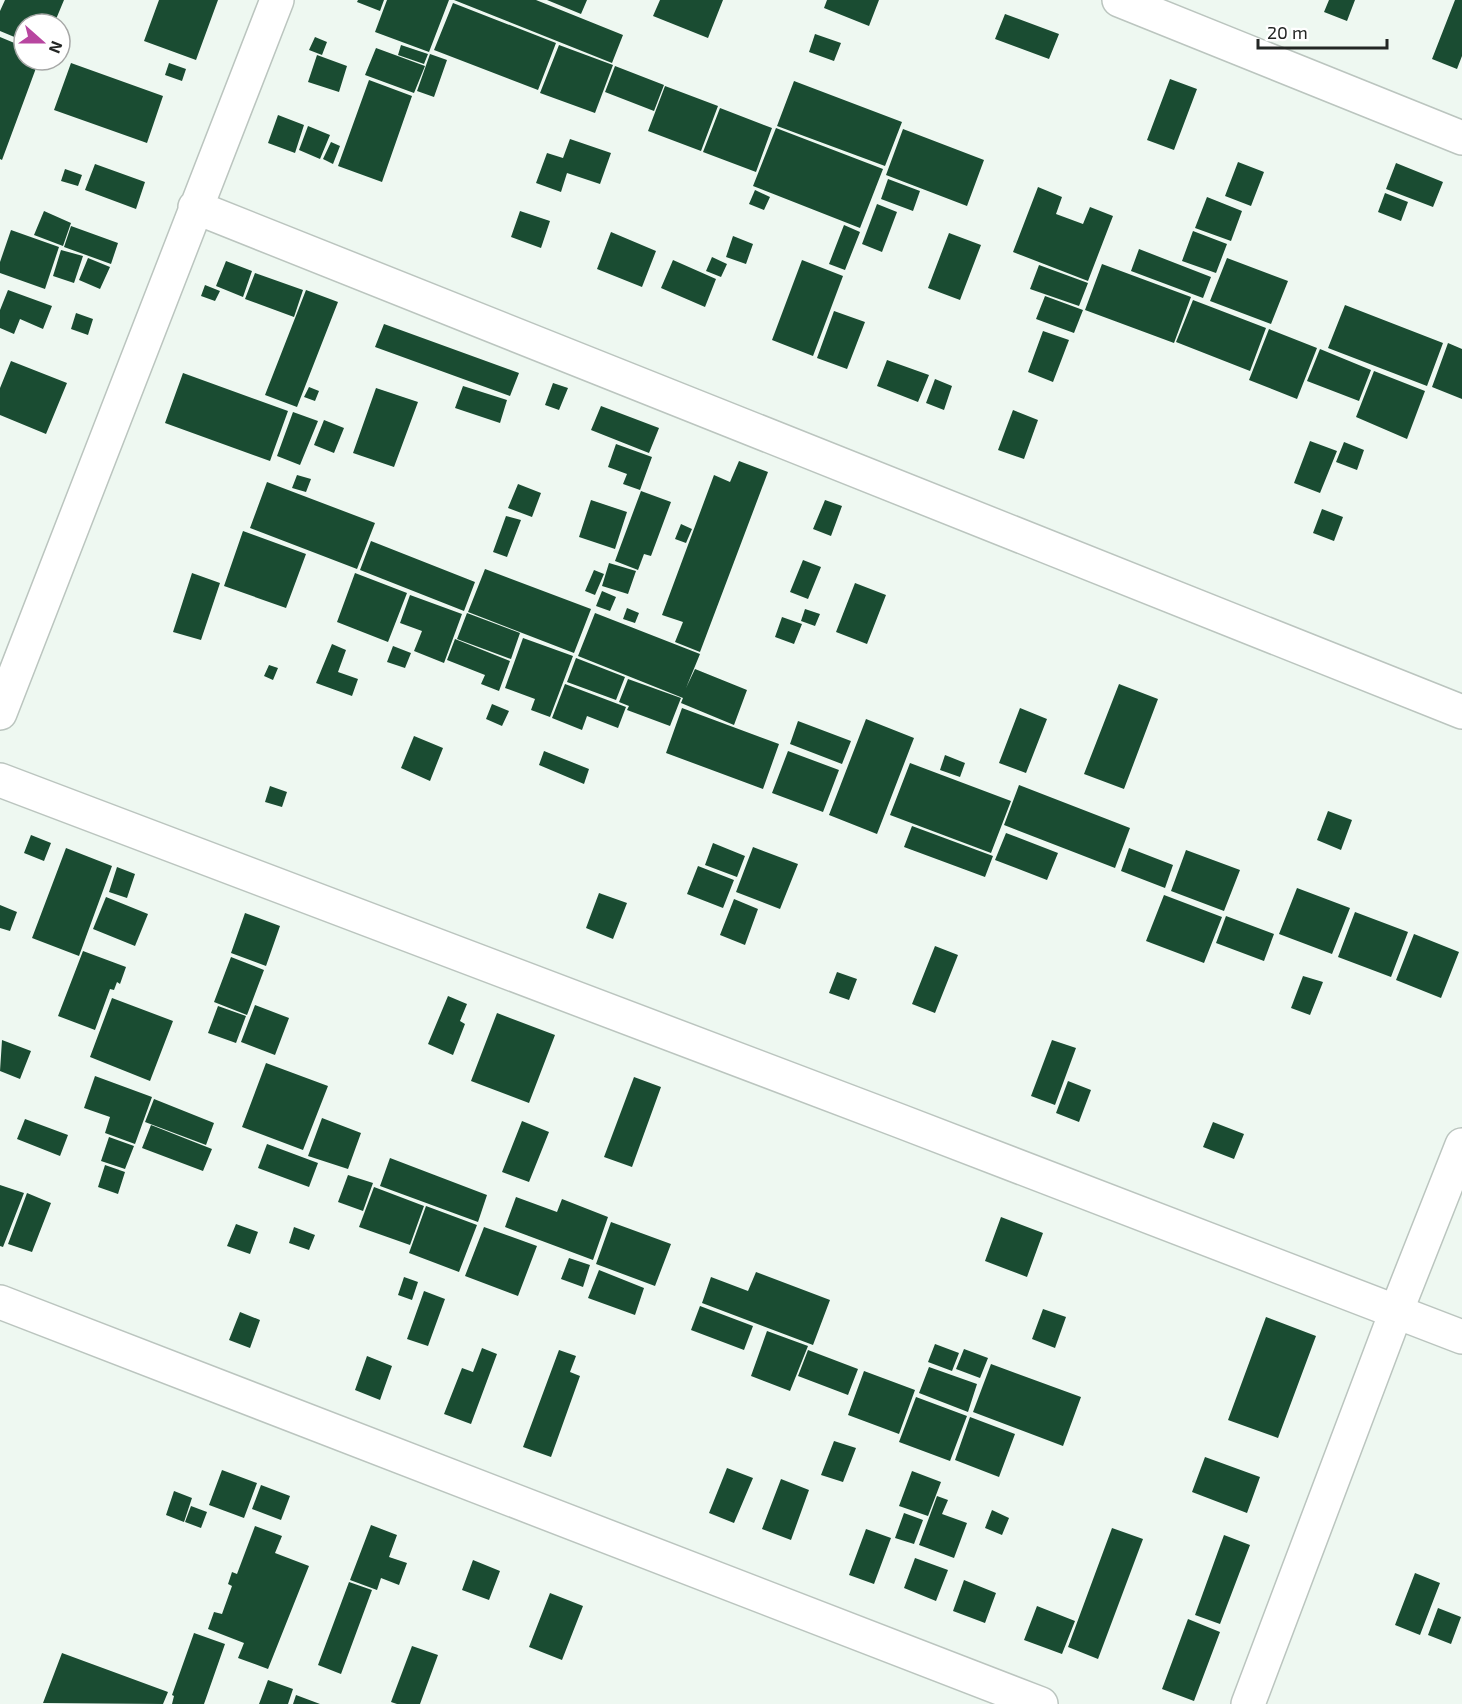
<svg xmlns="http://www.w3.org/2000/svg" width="1462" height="1704" font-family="'Exo 2',sans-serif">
<rect width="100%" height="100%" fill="#eef8f1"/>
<path fill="#1a4c32" d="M5,0h59l-10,24h-30v17l-24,-10v-20z
M159,0h59l-22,60 -52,-19z
M358,0h26l-4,11 -23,-9z
M387,0h62l-20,52 -54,-20z
M454,0h82l87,35 -11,28z
M547,0h40l-6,14z
M660,0h63l-15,38 -55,-22z
M827,0h52l-10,26 -45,-18z
M1329,0h26l-8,21 -23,-9z
M1455,0h7v56l-5,13 -25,-10z
M453,3l103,40 -18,47 -104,-40z
M1005,14l54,20 -10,25 -54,-20z
M815,34l26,9 -7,18 -25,-9z
M0,37l24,10v13h15l-37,100 -2,-1z
M315,37l12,5 -5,13 -13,-5z
M401,45l27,9 -4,10 -26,-9z
M559,45l54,20 -18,48 -55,-20z
M376,48l49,18 -11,27 -49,-18z
M430,54l17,6 -13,37 -17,-6z
M317,55l30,11 -8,26 -31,-10z
M71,63l92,33 -16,47 -93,-33z
M169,63l17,6 -4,12 -17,-6z
M615,66l49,19 -10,26 -49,-19z
M1170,79l27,10 -23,61 -27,-10z
M369,80l43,16 -30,86 -44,-16z
M794,81l108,41 -17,44 -108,-40z
M665,86l53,20 -17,45 -53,-20z
M720,108l52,20 -16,44 -53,-20z
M278,115l26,10 -9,28 -27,-10z
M308,126l22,9 -10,24 -21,-9z
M776,128l107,41 -23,59 -107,-42z
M903,129l81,31 -17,46 -81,-31z
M570,139l41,14 -11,31 -33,-11 -6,19 -25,-9 11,-30 16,5z
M331,142l9,4 -7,18 -10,-5z
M1238,162l26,10 -13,34 -26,-10z
M1396,163l47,19 -10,25 -47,-18z
M95,164l50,18 -9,27 -51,-19z
M65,169l17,6 -4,11 -17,-5z
M888,179l32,12 -7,20 -32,-12z
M1038,187l24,10 -6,17 27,10 7,-17 23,9 -25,65 -75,-29z
M755,190l15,7 -6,13 -15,-6z
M1385,193l23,9 -7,19 -23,-9z
M1207,197l35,14 -11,30 -36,-13z
M877,204l20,8 -15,40 -20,-8z
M44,211l27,12 -8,23 -29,-11z
M520,211l30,10 -9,27 -30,-11z
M844,225l16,7 -15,38 -16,-6z
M71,226l47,17 -7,21 -47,-17z
M11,230l48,17 -14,42 -45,-16v-11z
M1193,231l34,13 -11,29 -34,-12z
M611,232l45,19 -14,36 -45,-18z
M949,233l32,12 -21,55 -32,-12z
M733,236l20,8 -7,20 -20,-7z
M1139,249l72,28 -8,21 -72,-27z
M61,250l22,6 -9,27 -21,-7z
M712,257l15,7 -6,13 -15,-6z
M88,258l22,9 -10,22 -21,-9z
M1227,258l61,23 -17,43 -61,-23z
M673,260l43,19 -11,28 -44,-19z
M802,260l41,16 -30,80 -41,-16z
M226,261l26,10 -9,26 -27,-11z
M1102,264l89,33 -17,46 -89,-33z
M1039,265l49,18 -9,23 -49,-17z
M255,273l48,17 -9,27 -49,-18z
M205,285l15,6 -5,10 -14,-5z
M8,290l44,16 -9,23 -23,-10 -6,15 -14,-6v-18z
M306,290l32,12 -41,105 -32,-12z
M1045,296l38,14 -9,23 -38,-14z
M1193,300l73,28 -16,43 -74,-29z
M1345,305l98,38 -16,43 -99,-38z
M834,311l31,11 -18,47 -30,-11z
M76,313l17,6 -5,16 -17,-6z
M384,324l135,49 -9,23 -135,-49z
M1269,329l48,19 -20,51 -48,-19z
M1043,331l26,9 -16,42 -25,-10z
M1448,343l14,6v50l-30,-12z
M1320,349l51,21 -12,31 -52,-20z
M887,360l42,15 -11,27 -41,-16z
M11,361l56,22 -21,51 -46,-19v-27z
M1374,371l51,20 -18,48 -51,-22z
M183,373l105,38 -18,50 -105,-38z
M935,379l17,7 -8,24 -18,-7z
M553,383l15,5 -9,22 -14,-5z
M463,386l44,14 -7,23 -45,-15z
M309,387l10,4 -4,10 -11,-4z
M376,388l42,14 -24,65 -41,-14z
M601,406l58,22 -10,25 -58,-23z
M1013,410l25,10 -14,39 -26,-9z
M293,412l25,9 -18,44 -23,-9z
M324,420l20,8 -10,25 -20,-8z
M1310,441l27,10 -17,42 -26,-10z
M1344,442l20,8 -7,20 -21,-8z
M616,444l36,13 -12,33 -17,-6 4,-10 -19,-7z
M739,461l29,11 -68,180 -25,-10 8,-20 -21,-7 52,-140 16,7z
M297,475l14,4 -5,13 -14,-4z
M267,482l108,41 -18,46 -107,-41z
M518,484l23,9 -9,24 -24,-9z
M641,491l30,11 -20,54 -7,-2 -6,16 -23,-9z
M591,500l36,12 -12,37 -36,-12z
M825,500l17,6 -11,30 -18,-7z
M1322,509l21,8 -9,24 -21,-8z
M506,516l15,4 -14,37 -14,-5z
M681,524l11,5 -6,14 -11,-4z
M243,531l63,23 -20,54 -62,-22z
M371,541l104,41 -11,29 -104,-41z
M803,560l18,7 -13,32 -18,-7z
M609,563l27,8 -8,23 -26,-8z
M485,569l106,40 -17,44 -106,-41z
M594,570l10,4 -9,21 -10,-4z
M192,573l28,10 -19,57 -28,-8z
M355,573l52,20 -19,49 -51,-20z
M855,583l31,12 -19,49 -31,-12z
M602,591l14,6 -6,14 -14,-5z
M410,595l52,19 -18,49 -30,-12 8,-20 -22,-8z
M627,608l12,5 -4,10 -12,-4z
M805,609l15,5 -5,12 -14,-5z
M467,613l53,20 -9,26 -54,-20z
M595,613l105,41 -14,34 9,-19 52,21 -13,35 -53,-22 2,-5 -105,-42z
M782,617l20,7 -8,20 -19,-7z
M523,638l50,18 -23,61 -19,-7 4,-11 -30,-11z
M455,639l55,22 -11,30 -18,-7 4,-9 -38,-15z
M332,644l14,6 -8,22 20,7 -6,17 -36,-13z
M393,646l18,7 -6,15 -18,-6z
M576,658l49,19 -9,23 -49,-18z
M269,665l9,3 -5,12 -9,-4z
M628,679l53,19 -11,28 -43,-16 2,-4 -10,-4z
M565,684l61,23 -8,21 -31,-12 -5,14 -30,-12z
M1119,684l39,15 -34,90 -40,-15z
M492,704l17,7 -7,15 -16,-7z
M682,708l97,36 -16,45 -97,-36z
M1020,708l27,11 -21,54 -27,-10z
M866,719l48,19 -37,96 -48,-19z
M798,721l53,20 -9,23 -52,-20z
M414,736l29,12 -13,33 -29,-13z
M544,751l45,18 -5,15 -45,-19z
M788,751l51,19 -16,42 -51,-19z
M945,755l20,8 -5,14 -20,-7z
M910,763l101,38 -20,52 -101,-38z
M1019,785l111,43 -15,40 -111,-43z
M270,786l17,6 -5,15 -17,-5z
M1328,811l24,9 -11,30 -24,-10z
M912,826l81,30 -8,21 -81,-30z
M1006,833l52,20 -11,27 -52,-20z
M31,835l20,8 -7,18 -20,-8z
M713,843l32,13 -8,21 -32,-12z
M753,847l45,17 -18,45 -44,-17z
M66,848l46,18 -33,90 -47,-18z
M1129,848l44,17 -8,23 -44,-17z
M1186,850l54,20 -16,41 -53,-20z
M698,866l36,14 -11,28 -36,-14z
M117,867l18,7 -8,24 -18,-6z
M1297,888l53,20 -18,46 -53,-20z
M599,893l28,10 -14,36 -27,-11z
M1164,895l58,22 -18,46 -58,-22z
M106,897l42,17 -13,32 -42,-17z
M734,899l24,10 -13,36 -25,-10z
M0,905l17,7 -7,19 -10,-3z
M1355,912l53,20 -17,45 -53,-20z
M245,913l35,13 -14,40 -35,-13z
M1226,916l48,18 -10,27 -48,-18z
M1414,934l45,18 -18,46 -45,-18z
M935,946l23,9 -23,58 -23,-9z
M83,951l43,16 -6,17 -3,-2 -3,8 -4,-1 -15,41 -37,-14z
M231,957l33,13 -17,45 -33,-13z
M837,972l20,7 -8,21 -20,-7z
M1303,976l20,6 -13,33 -19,-7z
M448,996l19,8 -7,17 5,3 -12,31 -25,-11z
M112,998l61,23 -23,60 -60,-24z
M255,1005l34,13 -14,37 -34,-13z
M218,1006l28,10 -10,27 -28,-10z
M497,1013l58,22 -26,68 -58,-22z
M2,1040l29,11 -11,28 -20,-8z
M1052,1040l24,8 -21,57 -24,-9z
M266,1063l62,23 -25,64 -61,-23z
M95,1076l57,21 -17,47 -30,-11 5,-16 -26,-9z
M634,1077l27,10 -29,80 -28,-10z
M1068,1081l23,9 -12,32 -23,-9z
M154,1099l60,24 -8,22 -61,-23z
M322,1118l39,15 -13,36 -40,-13z
M25,1119l43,16 -8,21 -43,-17z
M522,1121l27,11 -20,50 -27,-10z
M1213,1122l31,12 -10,25 -31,-12z
M151,1125l61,24 -9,22 -61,-23z
M109,1137l25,9 -9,23 -24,-8z
M267,1144l51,19 -9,24 -51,-19z
M390,1158l97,37 -9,27 -98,-36z
M105,1165l20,7 -7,22 -20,-7z
M348,1175l25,8 -10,28 -25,-9z
M0,1185l24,8 -21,54 -3,-1z
M374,1187l50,19 -14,39 -51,-18z
M27,1193l24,10 -19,49 -24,-8z
M516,1197l41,15 5,-13 46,18 -15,43 -88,-33z
M426,1206l51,19 -18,47 -50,-19z
M1001,1217l42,16 -16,44 -42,-16z
M611,1222l60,22 -16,42 -59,-22z
M236,1224l22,8 -8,22 -23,-8z
M294,1227l21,8 -6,15 -20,-7z
M484,1227l53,19 -19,50 -53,-20z
M569,1258l21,7 -7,22 -22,-8z
M599,1270l45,18 -9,27 -47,-17z
M756,1272l74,28 -17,45 -111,-42 9,-26 37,14z
M404,1277l14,5 -6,18 -14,-5z
M424,1291l21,8 -17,47 -21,-7z
M700,1306l53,20 -9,24 -53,-20z
M1043,1309l23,8 -11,31 -23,-9z
M240,1312l20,8 -10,28 -21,-8z
M1266,1317l50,19 -38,102 -50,-18z
M767,1331l41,15 -18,45 -39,-15z
M935,1344l24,9 -7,18 -24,-9z
M482,1348l15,6 -26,70 -27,-10 18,-46 11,4z
M964,1349l24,9 -8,20 -24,-9z
M559,1350l17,6 -6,16 10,4 -29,81 -28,-10z
M808,1350l50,19 -10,26 -50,-19z
M367,1356l25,10 -12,34 -25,-10z
M991,1364l90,33 -18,49 -90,-34z
M929,1367l48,17 -9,28 -49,-19z
M864,1371l51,19 -16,44 -51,-19z
M916,1397l51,19 -17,45 -51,-19z
M970,1417l45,17 -16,43 -44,-17z
M834,1441l22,7 -13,34 -22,-7z
M1205,1457l55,20 -13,36 -55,-21z
M727,1468l26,10 -19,45 -25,-10z
M222,1470l35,13 -13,35 -35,-13z
M912,1471l29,11 -13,34 -29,-10z
M781,1479l28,11 -18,50 -29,-11z
M261,1485l29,11 -9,24 -29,-11z
M174,1491l18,7 -8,24 -18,-7z
M937,1496l11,4 -6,14 25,9 -13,35 -35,-13z
M191,1506l16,6 -6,16 -16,-6z
M992,1510l17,8 -7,17 -17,-7z
M904,1513l19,7 -9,24 -19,-6z
M371,1525l26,10 -8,22 18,6 -8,22 -18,-7 -4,12 -27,-10z
M255,1526l27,10 -7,17 34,13 -41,103 -30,-11 6,-15 -36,-14 6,-17 8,2 10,-28 -4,-2 4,-12 5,2z
M1112,1528l31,11 -45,120 -30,-12z
M866,1529l25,9 -17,46 -25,-9z
M1224,1535l26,10 -30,79 -25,-9z
M915,1558l33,12 -12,31 -32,-13z
M473,1560l27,11 -11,29 -27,-10z
M1415,1573l25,10 -20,52 -25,-10z
M964,1580l32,13 -11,30 -32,-12z
M349,1582l23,8 -31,84 -23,-9z
M550,1593l33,13 -21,54 -33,-13z
M1037,1606l38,15 -13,33 -38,-14z
M1438,1608l23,9 -10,27 -23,-9z
M1188,1619l32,13 -26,69 -32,-12z
M194,1633l31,11 -21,60h-32l2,-8 -2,-1z
M412,1646l26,9 -18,49h-23l-6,-2z
M62,1653l106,39 -5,12 -120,-1z
M268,1680l25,9 -5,15h-29z
M296,1695l24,9h-27z"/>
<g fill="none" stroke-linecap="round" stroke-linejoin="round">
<defs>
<path id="minor" d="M1119,0l343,138
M195,207l1267,505
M0,713l277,-713
M0,780l900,341 562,216
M0,1302l1041,402
M1248,1704l148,-392 66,-167"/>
</defs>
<use href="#minor" stroke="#bbc5bf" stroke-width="36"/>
<use href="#minor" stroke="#fff" stroke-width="33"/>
</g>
<g transform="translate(42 42) rotate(111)"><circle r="28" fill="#ffffff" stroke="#a7a8a7" stroke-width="1.5"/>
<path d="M0-4.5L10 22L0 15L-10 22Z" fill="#b846a0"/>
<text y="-9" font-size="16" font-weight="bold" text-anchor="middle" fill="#232624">N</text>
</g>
<path d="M1258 39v9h129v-9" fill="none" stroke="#232624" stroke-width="3"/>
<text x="1267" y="39" font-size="18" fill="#232624" stroke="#ffffff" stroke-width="4.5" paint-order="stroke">20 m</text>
</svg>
